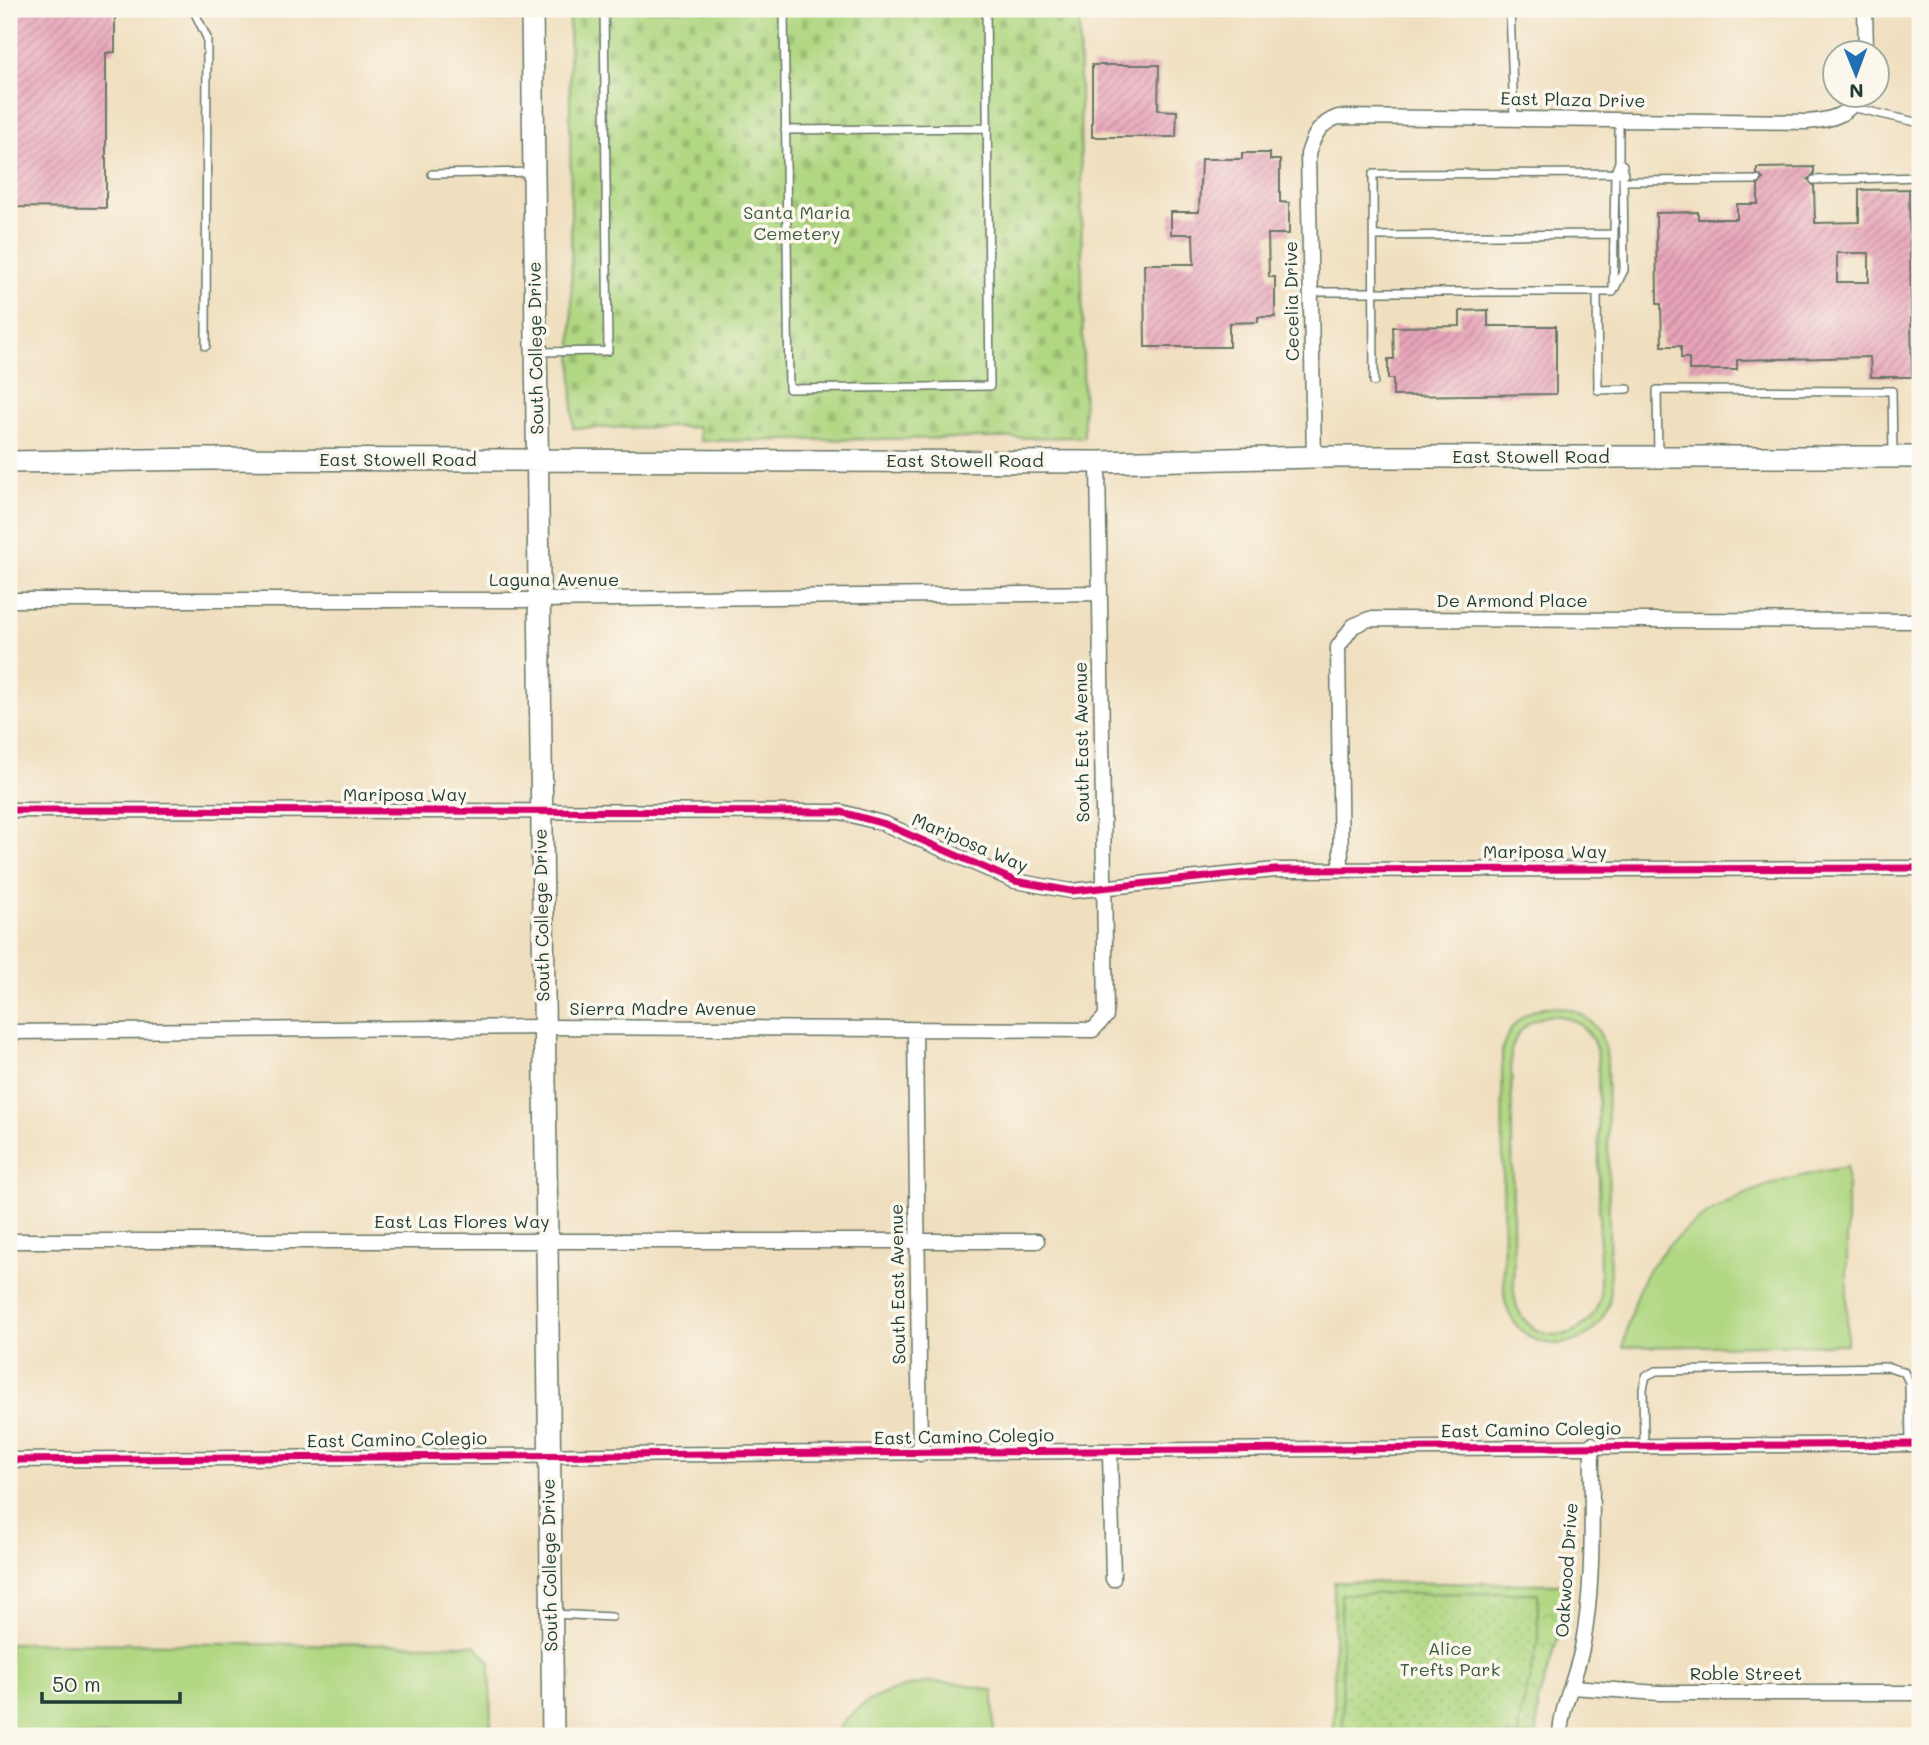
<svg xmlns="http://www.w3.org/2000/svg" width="1929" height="1745" font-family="Mali,sans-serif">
<defs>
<pattern id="cemetery-stones" width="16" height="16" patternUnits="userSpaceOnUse" patternTransform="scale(1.75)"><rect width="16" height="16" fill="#b0d782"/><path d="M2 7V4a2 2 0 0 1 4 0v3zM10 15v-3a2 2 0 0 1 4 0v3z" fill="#97b971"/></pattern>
<pattern id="park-crowns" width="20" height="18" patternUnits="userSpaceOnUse" patternTransform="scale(1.75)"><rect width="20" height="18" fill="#b0d782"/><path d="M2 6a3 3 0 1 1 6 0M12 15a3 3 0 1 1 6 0" fill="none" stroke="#97b971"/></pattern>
<pattern id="garden-dots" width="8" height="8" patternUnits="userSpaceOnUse" patternTransform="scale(1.75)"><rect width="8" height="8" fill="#b0d782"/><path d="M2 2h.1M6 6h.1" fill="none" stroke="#97b971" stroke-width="1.8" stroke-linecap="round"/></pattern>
<pattern id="building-hatch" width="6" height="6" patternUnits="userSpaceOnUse" patternTransform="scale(1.75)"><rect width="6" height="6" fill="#e8a4b9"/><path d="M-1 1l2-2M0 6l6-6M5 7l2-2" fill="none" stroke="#bb8797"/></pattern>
</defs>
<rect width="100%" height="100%" fill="#fbf7ec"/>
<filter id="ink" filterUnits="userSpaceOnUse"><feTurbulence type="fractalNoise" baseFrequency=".0143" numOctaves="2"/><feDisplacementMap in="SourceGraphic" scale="14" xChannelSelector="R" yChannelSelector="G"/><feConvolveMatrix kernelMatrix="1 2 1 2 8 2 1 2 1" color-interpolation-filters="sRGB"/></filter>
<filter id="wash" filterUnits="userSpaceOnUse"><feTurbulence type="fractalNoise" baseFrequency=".00686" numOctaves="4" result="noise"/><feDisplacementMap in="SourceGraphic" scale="28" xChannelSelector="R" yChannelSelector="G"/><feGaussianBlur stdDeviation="1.57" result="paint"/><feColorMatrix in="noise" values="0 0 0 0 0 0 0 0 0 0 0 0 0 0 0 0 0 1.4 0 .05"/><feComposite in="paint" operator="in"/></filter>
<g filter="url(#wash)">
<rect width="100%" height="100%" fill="#f0dfbf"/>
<path fill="#b0d782" stroke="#688a5b" stroke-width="2" fill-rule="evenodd" d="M1544,1007c34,-3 59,16 63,51l3,241c-15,64 -101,58 -106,-7l-2,-242c6,-23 19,-37 42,-43zM1546,1016c28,-3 48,14 52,42l2,240c-13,52 -82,48 -86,-6l-3,-240c4,-19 16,-31 35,-36z
M1847,1167v177l-224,3c6,-25 11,-54 25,-76 44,-66 125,-93 199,-104z
M9,1643l466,2 15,17 1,74h-467l-15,-3z
M934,1682l31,2 28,7 1,45h-161c23,-36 60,-50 101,-54z"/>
<path fill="url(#cemetery-stones)" stroke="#688a5b" stroke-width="2" d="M569,9h510l5,428 -384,4 -1,-14 -126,1z"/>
<path fill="url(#park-crowns)" stroke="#688a5b" stroke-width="2" d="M1334,1582l232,2 -8,54 -20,63 -1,35h-203z"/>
<path fill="url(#garden-dots)" stroke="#688a5b" stroke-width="2" d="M1538,1593v49l-19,81v13h-176l-2,-142z"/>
<g id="blocks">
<path fill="url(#building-hatch)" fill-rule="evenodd" d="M9,9h106v43l-9,1v155l-97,-1z
M1092,65h67l-1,45 19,1 -1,26h-84z
M1242,153h28v7h10v42l9,1v31h-21l1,43h6v40h-17v5l-29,1v24h-84l-1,-83h50l-1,-30h-22v-22h28l2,-53h41z
M1814,167v7l-6,5 6,7 1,37 44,-1v-32l50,-1 3,188h-41l-1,-20 -133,3v10h-48v-12h-8v-12h-19l-1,-42h-4l-1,-91 42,-1v7h39v-15h21v-18l5,-7 -6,-5v-6zM1837,253h32v29h-32z
M1488,310v16h68v68l-163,2v-17h-5v-20h6l-1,-32 67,-1v-15z"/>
</g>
</g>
<g filter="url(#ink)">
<use href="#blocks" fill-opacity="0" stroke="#687665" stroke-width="2"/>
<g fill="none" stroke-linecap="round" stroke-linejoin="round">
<defs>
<path id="lane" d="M193,9l14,29 -1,308
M784,9l5,380 201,-3 -4,-377
M1510,9l4,110
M1851,107l69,16
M785,130l202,-2
M432,174l101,-2
M1814,180l106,-3
M1624,181l133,-1
M1373,236l241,-2
M1311,292h302
M1597,292l1,98 30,-1
M1613,292l2,-119 4,-11v-42
M1613,292l11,-22 -1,-105 -4,-3
M538,352l70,-1 -4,-342
M1374,382l-1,-208 251,-1
M1658,455l-1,-65 235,1 1,65
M1644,1444l-1,-55 3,-13 10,-5 233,-4 15,5 5,10 1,62
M554,1614l58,3"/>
<path id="street" d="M1865,9l1,43
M1314,457l-6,-303c6,-19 11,-30 30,-37l469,5c24,-2 41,-6 53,-28
M9,600h529l561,-7
M9,810l832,2 44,12 130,57 56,10 204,-21 645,-2
M1341,868l-3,-221 15,-21 16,-7 551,2
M915,1030l5,424
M9,1032l535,-5 549,3 13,-14 -8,-554
M9,1241h1028
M1110,1452l3,127
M9,1460l1911,-16
M1571,1687l88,6h261
M1560,1736c1,-30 16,-58 22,-88 13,-66 9,-136 10,-204"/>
<path id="secondary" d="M532,9l21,1727
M9,462l199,-3 890,3 216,-5h606"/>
</defs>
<use href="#lane" stroke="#687665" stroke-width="10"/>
<use href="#street" stroke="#687665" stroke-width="17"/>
<use href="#secondary" stroke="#687665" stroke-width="24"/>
<use href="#lane" stroke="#fff" stroke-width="7"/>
<use href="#street" stroke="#fff" stroke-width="14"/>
<use href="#secondary" stroke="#fff" stroke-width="21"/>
<defs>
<path id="cycleway" d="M9,810l832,2 44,12 130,57 56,10 204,-21 645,-2
M9,1460l1911,-16"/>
</defs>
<use href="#cycleway" stroke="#fbf7ec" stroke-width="11"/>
<use href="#cycleway" stroke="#d6006c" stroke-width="7"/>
</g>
</g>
<g text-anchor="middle" stroke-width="7" stroke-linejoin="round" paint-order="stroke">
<g font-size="18" fill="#1f3d34" stroke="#fbf7ec">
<text transform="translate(1573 100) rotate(1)" y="6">East Plaza Drive</text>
<text transform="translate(1292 301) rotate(-91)" y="6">Cecelia Drive</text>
<text transform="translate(536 348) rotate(-91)" y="6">South College Drive</text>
<text x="1531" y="463">East Stowell Road</text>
<text x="398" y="466">East Stowell Road</text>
<text x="965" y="467">East Stowell Road</text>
<text x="554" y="586">Laguna Avenue</text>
<text x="1512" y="607">De Armond Place</text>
<text transform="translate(1082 742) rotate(-91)" y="6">South East Avenue</text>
<text x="405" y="801">Mariposa Way</text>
<text transform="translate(970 843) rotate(23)" y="6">Mariposa Way</text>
<text x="1545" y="858">Mariposa Way</text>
<text transform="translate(542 915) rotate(-91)" y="6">South College Drive</text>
<text x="663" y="1015">Sierra Madre Avenue</text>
<text x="462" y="1228">East Las Flores Way</text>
<text transform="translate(898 1284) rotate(-91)" y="6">South East Avenue</text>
<text transform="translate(1531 1430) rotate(-1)" y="6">East Camino Colegio</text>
<text transform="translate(964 1437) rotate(-1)" y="6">East Camino Colegio</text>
<text transform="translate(397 1440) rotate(-1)" y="6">East Camino Colegio</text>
<text transform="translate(550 1565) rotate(-91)" y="6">South College Drive</text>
<text transform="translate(1567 1570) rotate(-86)" y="6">Oakwood Drive</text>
<text x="1746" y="1680">Roble Street</text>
</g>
<g font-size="18" fill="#3c5c44" stroke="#fbf7ec">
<text x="797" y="219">Santa Maria<tspan x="797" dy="21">Cemetery</tspan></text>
<text x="1450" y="1655">Alice<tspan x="1450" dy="21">Trefts Park</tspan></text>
</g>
</g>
<rect width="1929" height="1745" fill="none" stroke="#fbf7ec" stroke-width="35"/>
<g transform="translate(1856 74) rotate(179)"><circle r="33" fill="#fbf7ec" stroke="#a3ada2" stroke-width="2"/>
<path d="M0-5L12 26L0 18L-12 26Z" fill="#1f6fb2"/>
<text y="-10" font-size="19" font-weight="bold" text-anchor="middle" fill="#1f3d34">N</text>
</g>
<path d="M42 1692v10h138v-10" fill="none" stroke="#1f3d34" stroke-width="3.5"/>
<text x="52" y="1692" font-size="21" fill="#1f3d34" stroke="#fbf7ec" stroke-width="5" paint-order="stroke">50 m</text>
</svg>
